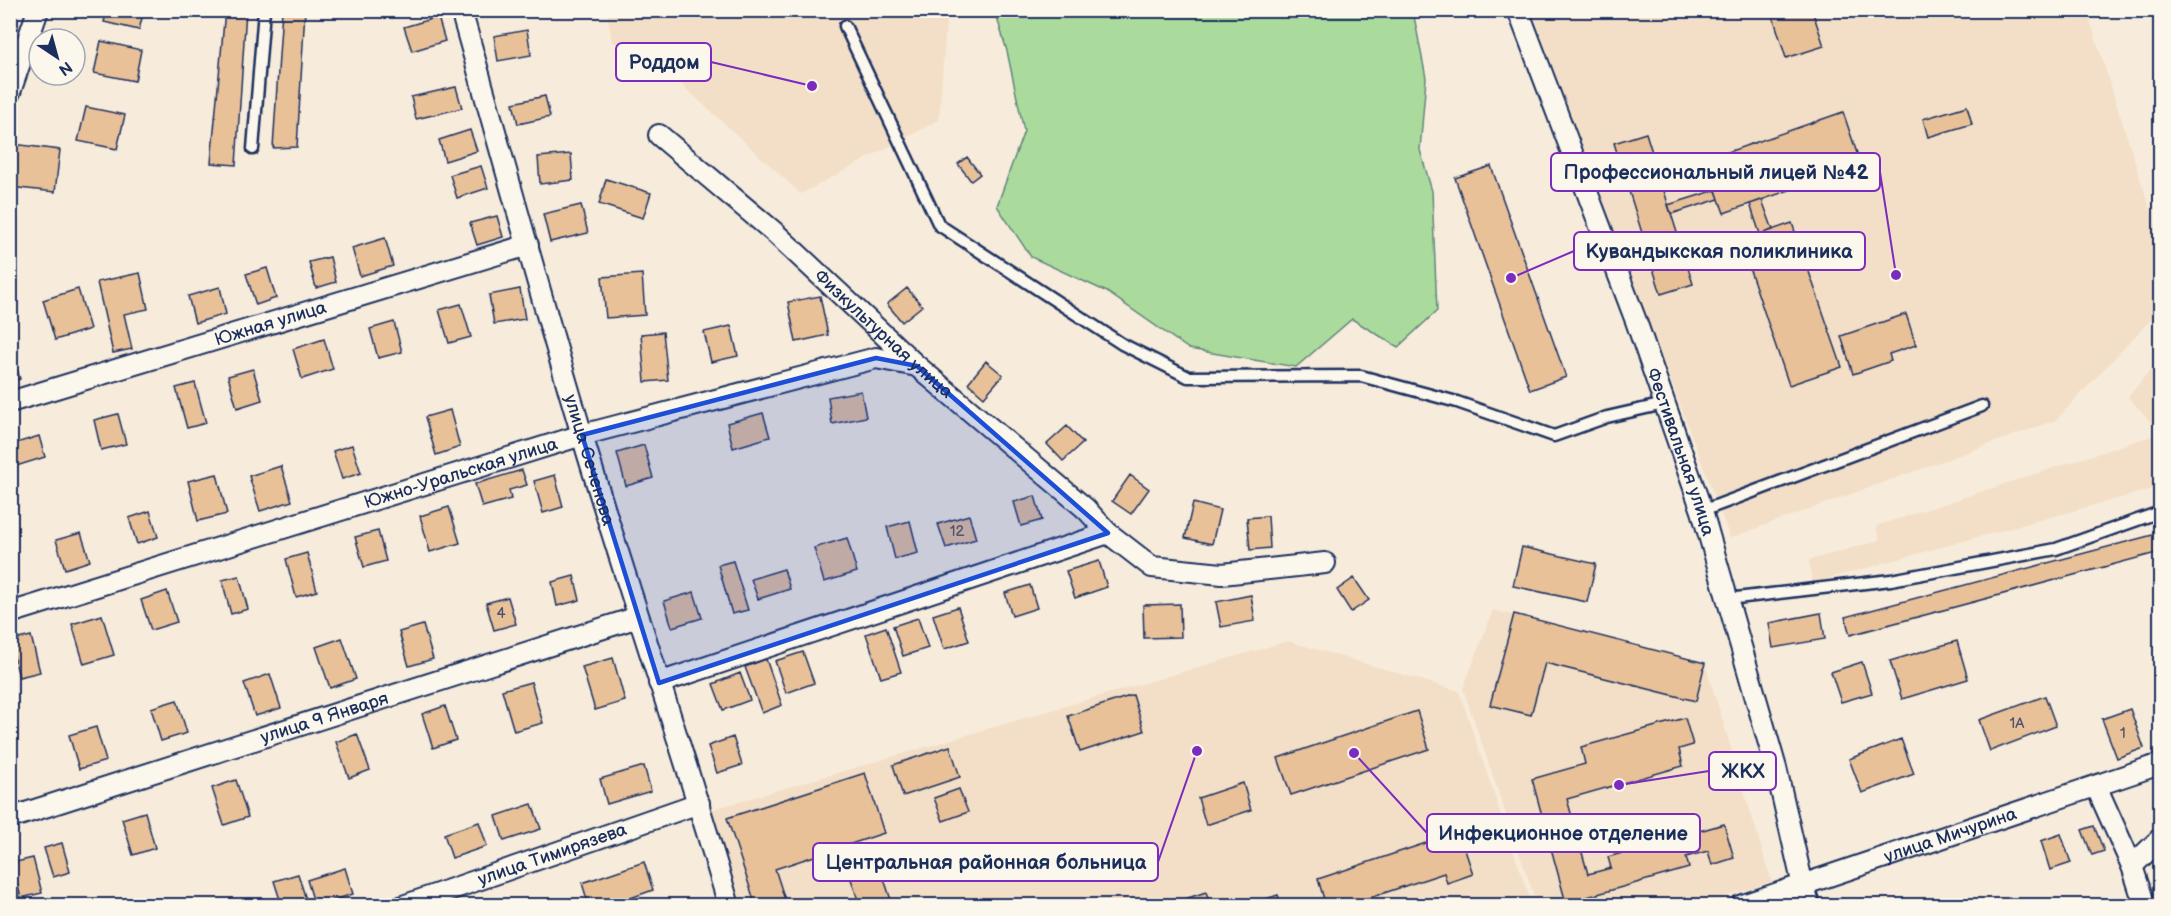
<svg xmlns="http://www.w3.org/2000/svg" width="2171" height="916" font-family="'Balsamiq Sans',sans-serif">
<rect width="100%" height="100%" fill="#f7ecdb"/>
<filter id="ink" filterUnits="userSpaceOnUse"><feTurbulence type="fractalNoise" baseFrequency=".0167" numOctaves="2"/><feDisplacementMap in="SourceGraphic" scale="12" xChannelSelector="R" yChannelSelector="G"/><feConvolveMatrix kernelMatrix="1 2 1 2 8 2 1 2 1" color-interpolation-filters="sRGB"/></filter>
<g filter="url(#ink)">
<path fill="#f3dfc7" d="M607,11h340l-8,109 -138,74 -155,-142 -34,-10z
M1532,11h555l73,229v70l-104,110 -326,118z
M2160,358v129l-348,96 -3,-23 71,-20 -4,-14 284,-93 -32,-36z
M1493,610l212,53 67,219 -75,23h-160l-74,-216z
M1288,641l171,50 73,214h-793l-29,-95z"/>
<path fill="#aadb9c" stroke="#62857d" stroke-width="1.5" d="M995,11h418l13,67 -6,72 12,41 5,120 -39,36 -46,-28 -56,48 -107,-18 -82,-57 -76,-35 -34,-51 27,-75 -17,-80z"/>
<path fill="#e9c199" stroke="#1b2f5e" stroke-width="1.5" d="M107,10h37l-5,20 -35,-8z
M225,10h21l-10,155 -25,-2z
M282,10h23l-8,137 -24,1z
M1771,10h41l12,36 -38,12z
M438,17l7,24 -33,10 -8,-24z
M527,30l4,25 -33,6 -4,-25z
M101,41l40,9 -6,31 -41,-8z
M456,87l6,21 -46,11 -5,-22z
M545,96l5,21 -32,7 -5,-21z
M1967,106l5,18 -44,13 -5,-18z
M86,107l39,8 -8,34 -39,-8z
M1843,112l18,53 -137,48 -19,-53z
M470,130l7,21 -32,10 -6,-21z
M1646,133l47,151 -32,10 -47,-151z
M13,144l47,6 -5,42 -45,-5z
M571,154l2,26 -33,4 -2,-27z
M967,157l13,17 -9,7 -13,-17z
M481,166l7,22 -31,10 -7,-23z
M1491,166l75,211 -36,13 -75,-212z
M606,179l45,14 -8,25 -44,-14z
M1716,190l3,9 -48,15 -3,-9z
M1762,200l11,30 -13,4 -10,-30z
M581,205l7,28 -38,9 -7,-28z
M497,216l6,21 -26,8 -7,-22z
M1792,223l50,144 -53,18 -49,-144z
M385,238l8,28 -33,10 -8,-28z
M330,257l6,25 -20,6 -7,-26z
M267,268l9,30 -20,7 -10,-31z
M140,273l8,36 -24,5 8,35 -19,4 -16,-71z
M642,274l3,41 -39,3 -4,-41z
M220,287l6,27 -31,9 -7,-27z
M907,288l15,18 -20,16 -15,-18z
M78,289l12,40 -35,11 -12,-40z
M520,289l5,30 -31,5 -5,-29z
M820,296l8,39 -32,7 -8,-40z
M461,304l10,33 -22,6 -10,-33z
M1906,314l10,31 -27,9 2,7 -38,13 -12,-38z
M394,322l8,30 -24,6 -8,-29z
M731,326l7,30 -27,6 -7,-30z
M663,332l5,48 -23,2 -4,-48z
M324,339l9,30 -31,10 -9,-30z
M10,346l10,33 -10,3z
M986,361l17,14 -19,22 -16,-14z
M253,369l9,31 -25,8 -9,-32z
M195,383l11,40 -19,5 -11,-40z
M861,391l5,26 -34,7 -4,-27z
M450,410l10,37 -24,8 -11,-38z
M763,413l7,24 -37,11 -6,-25z
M118,414l8,30 -25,6 -7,-30z
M1067,426l16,17 -20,18 -16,-17z
M39,436l6,21 -35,11v-23z
M352,445l9,28 -19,6 -9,-28z
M644,445l9,33 -27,8 -9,-33z
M281,466l11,35 -32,10 -11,-35z
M522,470l5,15 -18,5 2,9 -29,8 -7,-23z
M217,474l10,40 -29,7 -10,-40z
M555,475l8,32 -20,6 -9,-32z
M1130,475l19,14 -18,25 -19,-13z
M1035,496l7,24 -21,6 -7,-24z
M1193,503l27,7 -8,34 -27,-6z
M449,507l11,36 -30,9 -10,-36z
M150,511l8,26 -21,7 -8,-26z
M969,515l7,24 -30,9 -8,-24z
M1268,516l2,32 -20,2 -3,-32z
M910,521l8,32 -23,6 -8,-32z
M378,531l8,30 -22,6 -9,-30z
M81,533l9,28 -25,8 -9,-29z
M2160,533v19l-310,83 -5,-18z
M847,538l10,34 -33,10 -10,-34z
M1522,547l74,17 -9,38 -74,-16z
M307,553l10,38 -21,6 -10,-38z
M733,561l15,49 -16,4 -14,-49z
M1099,561l8,26 -32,11 -9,-27z
M784,569l6,20 -32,10 -7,-20z
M239,576l9,33 -17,5 -9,-34z
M574,576l6,24 -23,6 -5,-24z
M1354,578l15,22 -18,12 -14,-22z
M1030,585l7,23 -25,8 -7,-23z
M167,591l10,31 -26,8 -10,-30z
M694,592l8,26 -30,9 -8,-26z
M1251,595l4,26 -34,6 -5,-25z
M508,597l8,27 -22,6 -8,-27z
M1180,604l1,33 -37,1 -1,-33z
M958,607l11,34 -25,8 -11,-34z
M1821,613l4,26 -52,9 -4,-25z
M1514,614l191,49 -9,38 -151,-38 -14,52 -41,-10z
M102,615l12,40 -30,9 -12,-40z
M918,618l10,30 -25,8 -10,-30z
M423,625l10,34 -24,7 -10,-34z
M886,627l15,45 -20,6 -15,-44z
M31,636l9,36 -21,5 -9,-36z
M342,638l14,41 -26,9 -14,-41z
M1957,641l11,38 -66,20 -12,-38z
M803,652l11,31 -28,10 -11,-32z
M613,658l12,43 -30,9 -13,-43z
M766,659l16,46 -20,8 -17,-46z
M1862,662l10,31 -31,9 -10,-30z
M740,673l10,27 -27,10 -10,-26z
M270,674l11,34 -26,8 -11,-33z
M531,682l12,41 -29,8 -12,-41z
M1133,695l11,36 -64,21 -12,-36z
M2045,696l11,30 -66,25 -11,-31z
M177,700l10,33 -26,8 -10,-33z
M445,706l11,34 -23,8 -11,-34z
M2130,709l14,39 -27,10 -15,-39z
M1417,711l12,38 -138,46 -13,-37z
M1685,718l8,27 -14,4 4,17 -116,33 21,75 23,-6 -3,-11 116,-33 10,34 -22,7 -4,-14 -22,6 3,11 -123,35 -34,-124 53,-15 -4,-17z
M96,727l10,34 -27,8 -10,-34z
M357,734l13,36 -21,8 -13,-36z
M733,737l9,28 -25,8 -9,-27z
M1901,739l13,35 -52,19 -13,-34z
M950,746l10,31 -57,19 -10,-31z
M644,766l7,25 -44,13 -7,-25z
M10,767l8,25 -8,2z
M865,773l19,60 -109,36 12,37h-31l-29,-88z
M236,780l12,37 -24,8 -12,-37z
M1243,783l8,27 -45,15 -8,-27z
M959,789l9,23 -25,9 -9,-23z
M532,804l9,25 -37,12 -8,-25z
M145,812l10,36 -22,7 -11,-36z
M479,822l8,24 -35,12 -8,-24z
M2094,826l10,25 -12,4 -10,-25z
M1459,832l14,42 -26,9 -3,-10 -87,29 1,4h-32l-8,-27z
M2061,834l10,29 -21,7 -9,-29z
M62,843l8,29 -17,5 -9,-29z
M33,858l9,35 -21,5 -9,-35z
M644,862l9,28 -45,16h-19l-7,-23z
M345,868l8,26 -38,12 -8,-26z
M881,870l12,36h-33l-9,-27z
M298,874l10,32h-26l-8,-25z
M1206,892l5,14h-47z
M1278,895l4,11h-37z"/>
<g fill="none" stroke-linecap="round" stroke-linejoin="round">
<defs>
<path id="service" d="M845,26l94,199 183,119 66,33 173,-1 96,26 97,34 53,-19 57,-13
M253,149l11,-139
M1702,511l280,-105
M1728,599l163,-19 165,-31 104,-37"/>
<g id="minor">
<path id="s1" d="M461,10c40,142 79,284 121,425 47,158 101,313 147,471"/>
<path id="s2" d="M1518,10l118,311 66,190 74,257 27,118 7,20"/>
<path d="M10,92l28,-82"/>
<path id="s3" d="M659,135l115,97 143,134 169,143 22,24 44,34 70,7 103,-11"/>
<path id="s4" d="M10,402l518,-157"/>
<path id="s5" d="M10,613l572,-178 294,-77 41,8"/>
<path d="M659,683l449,-150"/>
<path d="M2096,786l36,80 13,40"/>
<path id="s6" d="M10,818l628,-201"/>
<path d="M2132,866l28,-27"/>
<path id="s7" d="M403,906l296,-103"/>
<path id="s8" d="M1740,906l420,-142"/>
</g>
</defs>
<use href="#service" stroke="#1b2f5e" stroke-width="15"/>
<use href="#minor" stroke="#1b2f5e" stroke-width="24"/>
<use href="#service" stroke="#fbf7ec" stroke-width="10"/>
<use href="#minor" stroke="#fbf7ec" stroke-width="20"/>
<path stroke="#1b2f5e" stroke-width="4.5" d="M10,25l5,-15"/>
</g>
</g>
<path fill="#1d4ed8" fill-opacity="0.2" stroke="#1d4ed8" stroke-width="4.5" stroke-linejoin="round" d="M876,358l41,8 191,167 -449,150 -77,-248z"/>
<g text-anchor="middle" stroke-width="6" stroke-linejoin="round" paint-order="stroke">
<g font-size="15" fill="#4e546d">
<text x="957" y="536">12</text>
<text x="501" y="618">4</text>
<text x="2017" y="728">1А</text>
<text x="2123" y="738">1</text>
</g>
<g font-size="18" fill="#1b2f5e" stroke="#fbf7ec">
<text dy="6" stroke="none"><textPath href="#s4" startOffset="272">Южная улица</textPath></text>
<text dy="6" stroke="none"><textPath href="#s3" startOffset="300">Физкультурная улица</textPath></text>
<text dy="6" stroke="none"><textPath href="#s2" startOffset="471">Фестивальная улица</textPath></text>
<text dy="6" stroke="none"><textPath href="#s1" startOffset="468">улица Сеченова</textPath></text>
<text dy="6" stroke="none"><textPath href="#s5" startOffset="472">Южно-Уральская улица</textPath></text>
<text dy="6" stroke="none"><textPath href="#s6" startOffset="330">улица 9 Января</textPath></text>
<text dy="6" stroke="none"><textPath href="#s8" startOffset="222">улица Мичурина</textPath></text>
<text dy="6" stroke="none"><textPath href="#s7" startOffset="158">улица Тимирязева</textPath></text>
</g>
</g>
<path fill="none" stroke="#7b2cbf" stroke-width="2" d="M812 86L711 62M1896 275L1880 172M1511 278L1574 251M1619 785L1709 771M1354 753L1427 833M1197 751L1158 862"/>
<g fill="#7b2cbf" stroke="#fbf7ec" stroke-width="2">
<circle cx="812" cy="86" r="6"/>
<circle cx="1896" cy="275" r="6"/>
<circle cx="1511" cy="278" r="6"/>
<circle cx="1619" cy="785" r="6"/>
<circle cx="1354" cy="753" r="6"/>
<circle cx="1197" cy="751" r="6"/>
</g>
<g fill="#fbf7ec" stroke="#7b2cbf" stroke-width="2">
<rect x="616" y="43" width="95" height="38" rx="6"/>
<rect x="1551" y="153" width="329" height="38" rx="6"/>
<rect x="1574" y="232" width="291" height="38" rx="6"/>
<rect x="1709" y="752" width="67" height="38" rx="6"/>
<rect x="1427" y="814" width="273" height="38" rx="6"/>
<rect x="813" y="843" width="345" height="38" rx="6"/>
</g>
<g font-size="20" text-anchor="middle" font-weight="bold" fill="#1b2f5e">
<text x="664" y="69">Роддом</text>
<text x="1716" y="179">Профессиональный лицей №42</text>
<text x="1719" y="258">Кувандыкская поликлиника</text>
<text x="1743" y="778">ЖКХ</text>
<text x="1563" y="840">Инфекционное отделение</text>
<text x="986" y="869">Центральная районная больница</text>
</g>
<rect width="2171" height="916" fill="none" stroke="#fbf7ec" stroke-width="36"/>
<rect x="18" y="18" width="2135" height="880" fill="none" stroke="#1b2f5e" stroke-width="2" filter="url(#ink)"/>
<g transform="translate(57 57) rotate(144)"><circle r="28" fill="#fbf7ec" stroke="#a1a7b3" stroke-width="1.5"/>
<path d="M0-4.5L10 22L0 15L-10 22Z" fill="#1b2f5e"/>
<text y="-9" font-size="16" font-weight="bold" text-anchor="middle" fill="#1b2f5e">N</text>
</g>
</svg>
